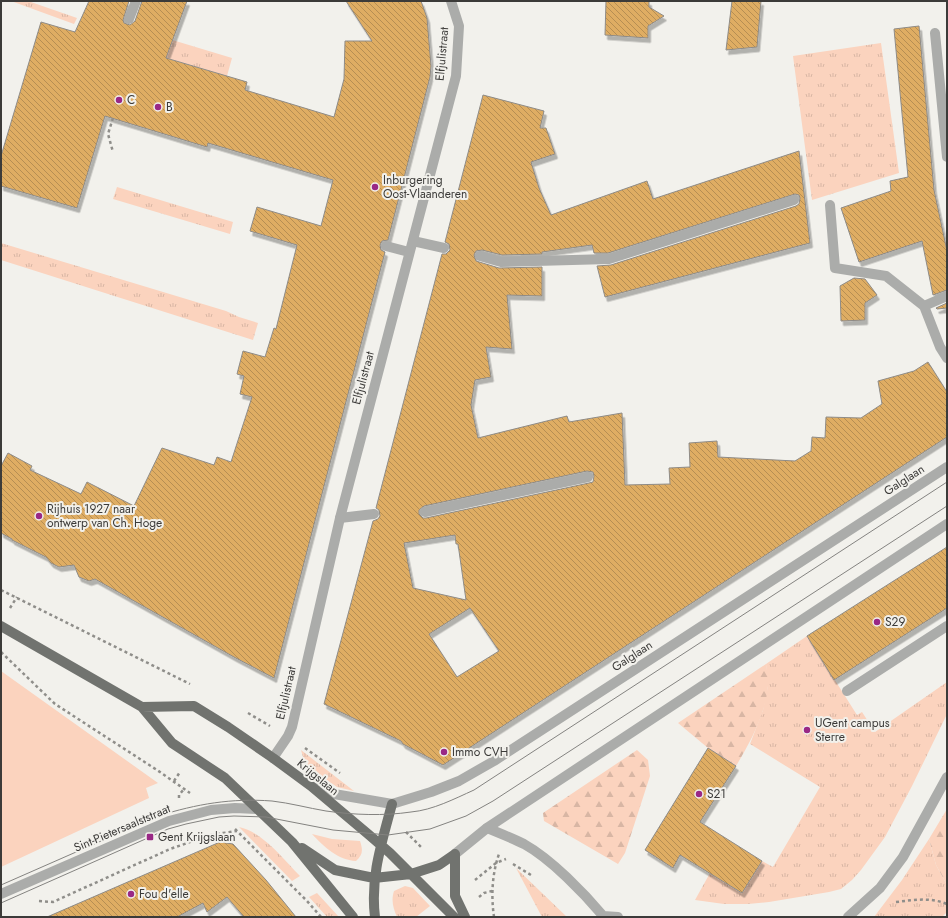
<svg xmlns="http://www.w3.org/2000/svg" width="948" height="918" font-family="Jost,sans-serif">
<defs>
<pattern id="grass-tufts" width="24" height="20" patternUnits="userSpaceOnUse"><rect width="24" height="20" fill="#fbd3be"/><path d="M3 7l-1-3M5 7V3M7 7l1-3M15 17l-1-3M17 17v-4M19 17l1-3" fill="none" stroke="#d8b6a4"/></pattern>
<pattern id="forest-firs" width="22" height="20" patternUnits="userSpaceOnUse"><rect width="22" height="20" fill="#fbd3be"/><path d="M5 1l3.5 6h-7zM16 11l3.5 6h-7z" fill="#d8b6a4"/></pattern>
<pattern id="building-back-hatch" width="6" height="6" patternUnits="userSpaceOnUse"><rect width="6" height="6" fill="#dfad63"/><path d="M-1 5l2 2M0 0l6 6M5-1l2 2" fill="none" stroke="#b68e53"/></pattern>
<filter id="shadow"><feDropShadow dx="2.5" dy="4.5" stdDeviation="0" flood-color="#0004"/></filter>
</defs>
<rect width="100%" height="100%" fill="#f2f1ec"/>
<path fill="url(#grass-tufts)" d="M11,1h17l49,17 -3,6z
M136,29l96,29 -5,18 -97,-29z
M881,43l18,130 -87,27 -19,-144z
M117,187l116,35 -3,12 -117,-35z
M1,243l225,68 13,6 19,6 -5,17 -252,-80z
M807,636l50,79 5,-3 13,20 72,-50v32l-35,72 -27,51 -24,33 -9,10 -11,9 -12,3 -60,10 -21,2h-24l-29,-4 15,-27 32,20 20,-32 11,6 47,-80 -70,-43 13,-34 5,-24 -2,-22z
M301,750l53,41 -17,-4 -28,-19 -6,-11z
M239,827c24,5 44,32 61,49l-8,5z
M312,834l20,5 28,2c3,9 3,14 -4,20 -18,-1 -32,-14 -44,-27z
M929,839l7,26 11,20v27l-5,5h-68l28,-37z
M516,868l51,49h-25z
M405,886l8,2 17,18 -14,11h-19c-4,-9 -6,-17 -3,-26z
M317,893l22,24h-12l-18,-20z"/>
<path fill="url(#forest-firs)" d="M766,664c1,7 3,15 2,22 -2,27 -18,57 -32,80l-28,-18 -30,-25z
M637,750l11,10 2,16 -25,77 -7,11 -74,-43 -1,-8z
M947,809v76l-11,-20 -7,-26z"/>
<path fill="#fbd3be" d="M1,671l157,112 -12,5 3,10 -148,69z"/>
<path fill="url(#building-back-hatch)" stroke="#8e8b87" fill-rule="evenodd" filter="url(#shadow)" d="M89,1h40l-6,19 1,3 6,2 5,-4 7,-20h45l-21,57 81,24 -2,8 89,27 10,-38 1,-38h27l-26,-40h75l6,17 4,48 -1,11 -42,163 -6,1 -2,4 1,5 4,2 -111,426 -40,-21 -139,-78 -6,2 -10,-4 -5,-12 -15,2 -8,-4 -5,-6 -34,-17v-1l-11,-6v-67l7,-13 24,13 -2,4 51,24 6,-12 47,24 28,-58 52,17 3,-8 14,5 21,-65 -12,-3 4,-18 -7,-2 6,-23 22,6 9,-29 2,1 21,-84 -47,-14 7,-24 64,19 12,-46 -125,-37 -1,4 -102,-31 -28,92 -76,-22v-30l40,-134 34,10z
M606,1h43v6l15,9 -16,10v12l-43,-3z
M732,1h29l-4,46 -31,3z
M919,26l15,164 13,61v39l-14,5 -11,-54 -63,21 -18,-54 50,-17 -1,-10 18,-4 -14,-148z
M483,95l61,16 -4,17h6l9,26 -24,8 8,26 12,27 96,-34 6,18 146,-48 11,92 -205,54 -8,-31 14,-1 185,-59 3,-2 1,-6 -1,-3 -4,-1 -187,59h-14l-2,-8 -50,7v2l-40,1 -20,-5 -6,1 -2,4 2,6 23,7 43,-1v29l-35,-1 5,54 -26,-2 5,30 -16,3 -4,25 7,33 89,-22 2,6 53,-9 3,72 45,-1 -1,-16 21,-1 -1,-24 28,-2 1,16 77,4 16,-10 1,-14 13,1 1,-21 35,1 21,-14 -4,-23 36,-10 14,-9 19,30v45l-504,328 -40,-21 -2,-3 -77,-37 49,-183 5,-2 2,-3 -1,-6 -3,-2 66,-254h4l4,-4 -1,-6 -4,-2zM587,471l6,1 1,4 -1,6 -4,1 -163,35h-3l-4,-4v-4l5,-4zM455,535l1,9h2l8,56 -53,-12 -9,-45zM470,608l29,43 -42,26 -28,-43z
M854,278l11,1 12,16 -12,8v17l-24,1 -1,-35z
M947,303v5l-10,1 -1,-1z
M947,547v61l-113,72 -27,-44z
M708,748l28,18 -36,56 62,39 -20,32 -62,-38 -7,13 -28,-18z
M220,842l13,2 33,36 30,37h-52l-17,-20 -20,15 -4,-9 -26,14h-130z"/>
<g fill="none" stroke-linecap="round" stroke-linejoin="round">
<path stroke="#8f8e8a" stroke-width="2.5" stroke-dasharray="3 3" stroke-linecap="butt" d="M113,118l-5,16 5,18
M1,590l189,94
M10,608l7,-11
M1,652l54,52 102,66 33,23
M248,713l22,13
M305,748l35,25
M174,781l6,-9
M179,798v-3l5,-6
M235,829l72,72 14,16
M406,832l16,16
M513,864l18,11
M475,880l21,-17 10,-4
M479,897l5,-4 8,-2
M39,901l14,1 117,-53 26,-9 6,-4 35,-5
M896,902c18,-2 34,-5 51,2
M494,917c-3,-21 -2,-43 5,-63"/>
<path stroke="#abacaa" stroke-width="10" d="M129,19l7,-18
M935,33l12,124
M830,205l5,63 51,8 38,30
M413,241l31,7
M386,246l23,6
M480,256l21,6 108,-3 185,-59
M947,296l-23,10 16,41 7,11
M425,512l163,-35
M340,518l34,-4
M847,691l100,-65
M487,828c12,5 25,10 37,16 27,15 60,49 80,73
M603,916l15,1
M848,917l32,-29 23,-31 44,-80"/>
<path stroke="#abacaa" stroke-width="10" d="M273,758l15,-22 4,-9 48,-209 116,-442 3,-50 -8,-25
M1,894l168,-73 42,-11 24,-2 23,1"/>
<path stroke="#abacaa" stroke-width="10" d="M313,787l21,7 58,10 39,-12 28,-11 35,-20 453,-294
M455,854l32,-26 460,-304"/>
<path stroke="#71736f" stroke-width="10" d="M1,626l141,81 30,36 53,35 67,64 61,75
M142,707l52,-1 34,21 45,31 38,28 57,48 22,19 64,64
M302,848l33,22 39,8 37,-4 28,-9 16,-11
M455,854v42l10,21
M375,917c-5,-40 7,-75 17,-113"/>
<path stroke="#848380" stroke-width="1" d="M1,885l157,-69c39,-12 73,-18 114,-15 18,2 36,7 54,10 28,4 58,5 85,1 22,-2 43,-13 63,-22l473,-308
M1,903l167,-74 18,-5 33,-7 15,-1 32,1 67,13 55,5 42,-6 36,-13 27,-15 454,-295"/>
</g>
<g fill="#992886" stroke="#f2f1ec" stroke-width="1.5">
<circle cx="119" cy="100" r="4"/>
<circle cx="158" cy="107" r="4"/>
<circle cx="375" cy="187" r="4"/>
<circle cx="39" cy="516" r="4"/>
<circle cx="877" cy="622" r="4"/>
<circle cx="807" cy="730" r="4"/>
<circle cx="444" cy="752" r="4"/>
<circle cx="699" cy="794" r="4"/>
<rect x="146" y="833" width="8" height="8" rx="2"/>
<circle cx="131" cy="894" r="4"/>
</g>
<g text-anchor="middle" stroke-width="4" stroke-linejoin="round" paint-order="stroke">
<g font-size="12" fill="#3c3b39" stroke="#f2f1ec">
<text transform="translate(442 54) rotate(-85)" y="4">Elfjulistraat</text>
<text transform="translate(363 378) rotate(-75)" y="4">Elfjulistraat</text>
<text transform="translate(904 480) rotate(-33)" y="4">Galglaan</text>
<text transform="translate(632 656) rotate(-33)" y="4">Galglaan</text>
<text transform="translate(286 693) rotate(-77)" y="4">Elfjulistraat</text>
<text transform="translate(318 777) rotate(39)" y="4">Krijgslaan</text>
<text transform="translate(122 828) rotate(-23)" y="4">Sint-Pietersaalststraat</text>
</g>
<g font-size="12" fill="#3c3b39" stroke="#f2f1ec" text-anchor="start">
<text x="127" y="104">C</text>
<text x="166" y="111">B</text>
<text x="383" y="184">Inburgering<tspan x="383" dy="14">Oost-Vlaanderen</tspan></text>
<text x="47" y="513">Rijhuis 1927 naar<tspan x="47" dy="14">ontwerp van Ch. Hoge</tspan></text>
<text x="885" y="626">S29</text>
<text x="815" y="727">UGent campus<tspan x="815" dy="14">Sterre</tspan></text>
<text x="452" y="756">Immo CVH</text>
<text x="707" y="798">S21</text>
<text x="158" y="841">Gent Krijgslaan</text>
<text x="139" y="898">Fou d'elle</text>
</g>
</g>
<rect width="948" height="918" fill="none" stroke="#3c3b39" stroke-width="4"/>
</svg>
